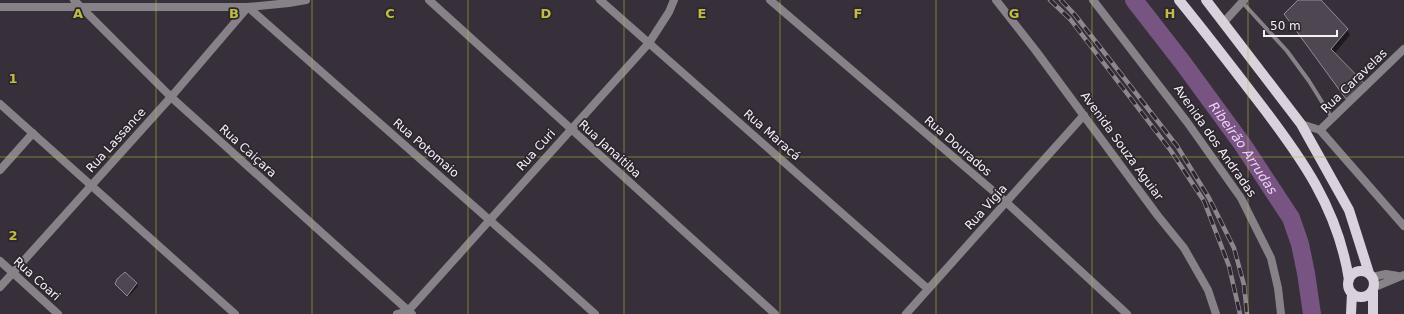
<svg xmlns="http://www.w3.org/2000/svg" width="1404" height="314" font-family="'DejaVu Sans',sans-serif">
<rect width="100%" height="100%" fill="#372f39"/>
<path fill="#0007" d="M1299,0h21l27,30 3,5 -15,18 28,30 -13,20 -62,-84z
M137,283l1,3 -10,11 -12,-13z"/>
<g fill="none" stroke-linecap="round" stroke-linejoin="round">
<path stroke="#775482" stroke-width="18" id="s1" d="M1134,0l49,63 60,82 48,73 9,26 6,29 6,41"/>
</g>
<path fill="#4e4651" stroke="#938a96" d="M1298,0h23l27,29 -17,20 33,34 -18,16 -62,-85z
M125,272l12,11 -10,13 -12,-12 2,-5z"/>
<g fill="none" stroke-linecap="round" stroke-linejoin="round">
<path stroke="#868287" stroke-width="4" d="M1242,2l45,49 22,30 23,37"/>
<path stroke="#868287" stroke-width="8" d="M74,0l97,97 241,217
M429,0l346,314
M600,0l328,289
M770,0l236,202 121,112
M996,0l40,51 122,165 26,32 24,42 8,24
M1093,0l94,122 54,76 30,60 7,30 3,26
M0,7h248l41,-4 17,-3
M1224,22l20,-22
M0,104l235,210
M1301,124l19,6
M1320,130l84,96
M1320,130l84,-81
M0,170l33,-37
M0,261l58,53
M408,311l241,-268 20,-31 5,-12
M397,314l11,-3
M906,314l178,-199"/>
<path stroke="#868287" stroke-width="8" d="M1372,277l14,-3 12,2
M0,287l171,-190 77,-90 289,255 58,52
M1375,287l29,-12"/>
<path stroke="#d9d1dc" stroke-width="10" d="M1179,0c27,33 53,67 79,101 43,56 80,107 91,179
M1206,0l95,124 48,86 20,63
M1348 284a13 13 0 1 1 26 0a13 13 0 1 1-26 0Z
M1351,314l1,-21
M1373,314v-23"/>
<defs>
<path id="rail" d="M1050,0l20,19 101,132 33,50 25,65 11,48
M1061,0l14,15 102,131 32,52 25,50 10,37 3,29"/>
</defs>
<use href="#rail" stroke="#8d868f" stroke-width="4.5"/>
<use href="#rail" stroke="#2d262f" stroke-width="3" stroke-dasharray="9" stroke-linecap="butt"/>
</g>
<path fill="none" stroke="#c0be40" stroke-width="1" stroke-opacity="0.55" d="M156,0v314M312,0v314M468,0v314M624,0v314M780,0v314M936,0v314M1092,0v314M1248,0v314M0,157h1404"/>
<g text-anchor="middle" stroke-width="3.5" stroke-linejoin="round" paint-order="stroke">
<g font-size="12" fill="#f5f0f7" stroke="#2d262f">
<text transform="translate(1354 81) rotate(-44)" y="4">Rua Caravelas</text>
<text transform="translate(772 135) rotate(41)" y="4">Rua Maracá</text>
<text transform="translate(116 140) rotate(-48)" y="4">Rua Lassance</text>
<text transform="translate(1215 141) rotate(55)" y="4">Avenida dos Andradas</text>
<text transform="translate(958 146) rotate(41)" y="4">Rua Dourados</text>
<text transform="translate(1122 146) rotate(54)" y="4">Avenida Souza Aguiar</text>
<text transform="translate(426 148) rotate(41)" y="4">Rua Potomaio</text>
<text transform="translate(610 149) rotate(42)" y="4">Rua Janaitiba</text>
<text transform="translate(536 150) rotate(-48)" y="4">Rua Curi</text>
<text transform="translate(248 151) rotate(42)" y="4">Rua Caiçara</text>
<text transform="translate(986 207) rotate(-48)" y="4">Rua Vigia</text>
<text transform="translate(37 279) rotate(42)" y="4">Rua Coari</text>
</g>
<g font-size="13" font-style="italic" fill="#f3d2fd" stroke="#2d262f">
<text dy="5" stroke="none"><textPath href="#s1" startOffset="184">Ribeirão Arrudas</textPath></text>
</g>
</g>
<g font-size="13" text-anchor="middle" font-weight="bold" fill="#c0be40" stroke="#2d262f" stroke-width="3.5" stroke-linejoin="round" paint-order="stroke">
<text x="78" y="18">A</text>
<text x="234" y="18">B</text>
<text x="390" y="18">C</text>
<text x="546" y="18">D</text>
<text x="702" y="18">E</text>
<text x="858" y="18">F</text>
<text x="1014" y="18">G</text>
<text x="1170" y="18">H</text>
<text x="13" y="83">1</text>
<text x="13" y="240">2</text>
</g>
<path d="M1264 30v6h73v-6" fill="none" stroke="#f5f0f7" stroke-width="2"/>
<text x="1270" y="30" font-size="12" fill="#f5f0f7" stroke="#2d262f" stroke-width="3" paint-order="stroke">50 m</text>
</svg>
